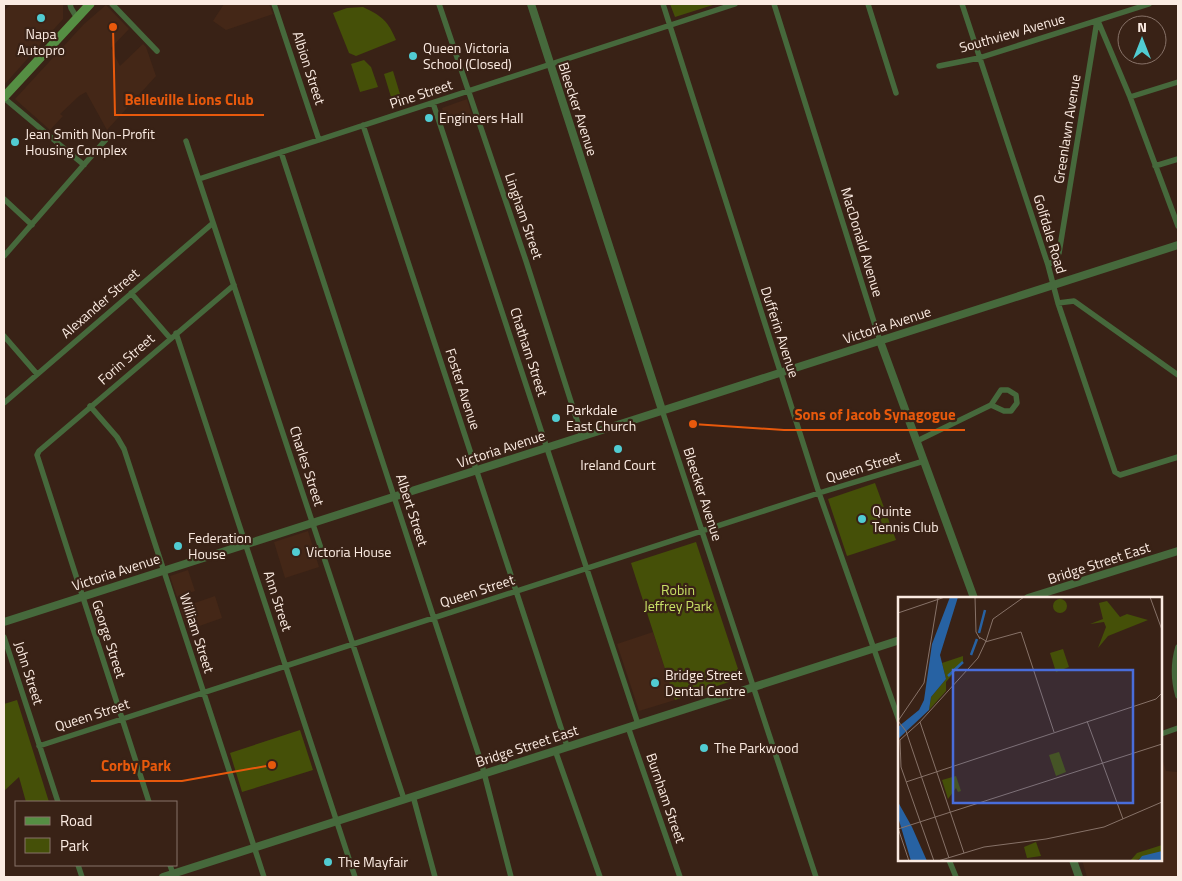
<svg xmlns="http://www.w3.org/2000/svg" width="1182" height="881" font-family="'Titillium Web',sans-serif">
<rect width="100%" height="100%" fill="#392216"/>
<path fill="#442717" d="M11,4h52v15l-59,66v-74z
M224,4h45l4,10 -47,16 -13,-9z
M106,5l23,24 -18,19 9,18 23,-22 3,3 10,29 -49,54 -21,-38 -7,4 -19,18 3,2 -13,14 -35,-31 69,-75z
M467,99l5,16 -25,8 -5,-15z
M308,531l11,36 -34,11 -11,-36z
M188,570l7,21 -18,6 -7,-21z
M215,596l7,22 -34,12 -8,-22z
M653,632l22,68 -36,11 -22,-67z
M1161,755l5,16 12,1v105h-91l-5,-17h79z"/>
<path fill="#455008" d="M670,4h46l-41,13z
M363,7c19,9 25,14 33,33l-40,16 -7,-3 -16,-40 14,-5z
M364,60l7,7 7,20 -18,5 -9,-28z
M393,71l7,23 -9,3 -7,-23z
M875,483l21,57 -49,16 -19,-57z
M696,542l45,136 -66,22 -44,-137z
M17,700l32,102h-23l-7,-25 -15,14v-87z
M300,730l13,40 -71,22 -12,-39z"/>
<g fill="none" stroke-linecap="round" stroke-linejoin="round">
<path stroke="#46693c" stroke-width="5.5" d="M70,4l1,4 6,10
M112,4l45,47
M274,4l45,136
M439,4l87,257 56,175
M663,4l156,489 81,230
M774,4l106,337
M868,4l28,89
M962,4l86,261 10,38 57,169 5,3 58,-18
M1098,21l32,76 48,129
M939,66l40,-8 170,-54
M1130,97l48,-15
M4,98l80,67
M433,103l205,621
M363,125l204,621
M186,141l218,658
M281,152l201,613 29,112
M1155,166l23,-7
M199,179l536,-175
M4,199l28,26
M4,256l105,-120
M1048,265l7,-5 4,-7 38,-232
M131,293l39,45
M1058,303l16,-2 104,74
M176,333l179,544
M4,336l33,38
M4,403l209,-180
M90,406l27,31 7,12 140,428
M662,410l154,467
M917,441l74,-36 13,6h7l6,-8 -1,-8 -8,-5h-7l-10,15
M4,637l54,165
M1178,647c-5,17 -5,31 0,49
M628,727l52,150
M1161,734l17,-6
M39,746l780,-253 105,-32
M555,750l45,127
M413,796l22,81
M149,802l-112,-347 2,-4 195,-166
M949,860l7,17
M78,865l4,12
M170,865l4,12"/>
<path stroke="#46693c" stroke-width="8" d="M531,4l131,406
M880,341l94,257
M1028,598l150,-47
M4,622l1174,-377
M1073,860l6,17
M163,877l737,-237"/>
<path stroke="#558e43" stroke-width="9" d="M4,97l86,-93"/>
</g>
<g fill="#51ccd2" stroke="#392216" stroke-width="2">
<circle cx="41" cy="18" r="5"/>
<circle cx="413" cy="56" r="5"/>
<circle cx="429" cy="118" r="5"/>
<circle cx="15" cy="142" r="5"/>
<circle cx="556" cy="418" r="5"/>
<circle cx="618" cy="449" r="5"/>
<circle cx="862" cy="519" r="5"/>
<circle cx="178" cy="546" r="5"/>
<circle cx="296" cy="552" r="5"/>
<circle cx="655" cy="683" r="5"/>
<circle cx="704" cy="748" r="5"/>
<circle cx="328" cy="862" r="5"/>
</g>
<g text-anchor="middle" stroke-width="4.5" stroke-linejoin="round" paint-order="stroke">
<g font-size="14" fill="#fbebe2" stroke="#392216">
<text transform="translate(1012 33) rotate(-16)" y="5">Southview Avenue</text>
<text transform="translate(309 68) rotate(72)" y="5">Albion Street</text>
<text transform="translate(421 94) rotate(-18)" y="5">Pine Street</text>
<text transform="translate(578 109) rotate(72)" y="5">Bleecker Avenue</text>
<text transform="translate(1067 129) rotate(-81)" y="5">Greenlawn Avenue</text>
<text transform="translate(524 216) rotate(71)" y="5">Lingham Street</text>
<text transform="translate(1050 234) rotate(73)" y="5">Golfdale Road</text>
<text transform="translate(862 242) rotate(73)" y="5">MacDonald Avenue</text>
<text transform="translate(100 303) rotate(-41)" y="5">Alexander Street</text>
<text transform="translate(887 325) rotate(-18)" y="5">Victoria Avenue</text>
<text transform="translate(780 332) rotate(72)" y="5">Dufferin Avenue</text>
<text transform="translate(529 352) rotate(72)" y="5">Chatham Street</text>
<text transform="translate(126 359) rotate(-41)" y="5">Forin Street</text>
<text transform="translate(463 389) rotate(72)" y="5">Foster Avenue</text>
<text transform="translate(501 449) rotate(-18)" y="5">Victoria Avenue</text>
<text transform="translate(307 466) rotate(72)" y="5">Charles Street</text>
<text transform="translate(863 467) rotate(-17)" y="5">Queen Street</text>
<text transform="translate(703 494) rotate(72)" y="5">Bleecker Avenue</text>
<text transform="translate(412 510) rotate(72)" y="5">Albert Street</text>
<text transform="translate(1099 563) rotate(-18)" y="5">Bridge Street East</text>
<text transform="translate(116 572) rotate(-18)" y="5">Victoria Avenue</text>
<text transform="translate(477 591) rotate(-18)" y="5">Queen Street</text>
<text transform="translate(278 601) rotate(72)" y="5">Ann Street</text>
<text transform="translate(197 633) rotate(72)" y="5">William Street</text>
<text transform="translate(109 639) rotate(72)" y="5">George Street</text>
<text transform="translate(29 673) rotate(72)" y="5">John Street</text>
<text transform="translate(92 715) rotate(-18)" y="5">Queen Street</text>
<text transform="translate(527 746) rotate(-18)" y="5">Bridge Street East</text>
<text transform="translate(666 798) rotate(71)" y="5">Burnham Street</text>
</g>
<g font-size="14" fill="#fbebe2" stroke="#392216" text-anchor="start">
<text x="41" y="39" text-anchor="middle">Napa<tspan x="41" dy="16">Autopro</tspan></text>
<text x="423" y="53">Queen Victoria<tspan x="423" dy="16">School (Closed)</tspan></text>
<text x="439" y="123">Engineers Hall</text>
<text x="25" y="139">Jean Smith Non-Profit<tspan x="25" dy="16">Housing Complex</tspan></text>
<text x="566" y="415">Parkdale<tspan x="566" dy="16">East Church</tspan></text>
<text x="618" y="470" text-anchor="middle">Ireland Court</text>
<text x="872" y="516">Quinte<tspan x="872" dy="16">Tennis Club</tspan></text>
<text x="188" y="543">Federation<tspan x="188" dy="16">House</tspan></text>
<text x="306" y="557">Victoria House</text>
<text x="665" y="680">Bridge Street<tspan x="665" dy="16">Dental Centre</tspan></text>
<text x="714" y="753">The Parkwood</text>
<text x="338" y="867">The Mayfair</text>
</g>
<g font-size="14" fill="#c8e066" stroke="#392216">
<text x="678" y="595">Robin<tspan x="678" dy="16">Jeffrey Park</tspan></text>
</g>
</g>
<g transform="translate(898 597)">
<rect width="264" height="264" fill="#392216"/>
<path d="M165,52l6,18 -13,5 -6,-19zM65,59v6l-17,20v9l-17,19 2,-13 15,-18 -4,-16zM161,155l7,20 -10,4 -7,-21zM58,179l5,15 -3,1 -2,-4 -8,11 -6,-19zM138,245l5,14 -14,2 -3,-11zM264,248v6l-7,4 -25,6 7,-8z" fill="#455008"/>
<path d="M209,4l13,16 7,-3 21,6 -40,16 -10,12 8,-21 -2,-5 -14,2 13,-5 -4,-16z" fill="#455008"/>
<path d="M155 9a7 7 0 1 1 14 0a7 7 0 1 1-14 0Z" fill="#455008"/>
<path d="M52,0h8l-18,58 6,24 -15,18 -2,13 -31,29v-12l21,-17 5,-10 8,-56zM0,205l14,25 15,34h-16l-13,-44zM264,254v10h-24l4,-5z" fill="#2762a3"/>
<path fill="none" stroke="#2762a3" stroke-width="2.5" d="M81,36l6,-23M73,58l6,-16M50,79l15,-14"/>
<path fill="none" stroke="#877268" stroke-width="1" d="M77,0l1,35 4,7M252,0l12,33M0,16l47,-16M88,44l7,-22 31,-22M87,45l36,-10 33,100M0,124l26,-38 14,-85M0,124l8,10 43,127M189,124l36,98M22,125l44,131M22,125l-20,18 1,27 33,94M21,126l59,-65 8,-17 -7,-4M8,185l250,-83 6,-6M0,231l11,33M0,232l264,-85M40,264l46,-14 62,-8 58,-12 58,-25"/>
<path fill="#496dda" fill-opacity="0.15" stroke="#496dda" stroke-width="2.5" d="M55,73h180v133h-180z"/>
<rect width="264" height="264" fill="none" stroke="#fbebe2" stroke-width="2.5"/>
</g>
<path fill="none" stroke="#e8590c" stroke-width="2" d="M113 27L115 115H264M693 424L784 430H965M272 765L182 781H91"/>
<g fill="#e8590c" stroke="#392216" stroke-width="2">
<circle cx="113" cy="27" r="5"/>
<circle cx="693" cy="424" r="5"/>
<circle cx="272" cy="765" r="5"/>
</g>
<g font-size="15" text-anchor="middle" font-weight="bold" fill="#e8590c" stroke="#392216" stroke-width="4.5" stroke-linejoin="round" paint-order="stroke">
<text x="189" y="105">Belleville Lions Club</text>
<text x="875" y="420">Sons of Jacob Synagogue</text>
<text x="136" y="771">Corby Park</text>
</g>
<rect width="1182" height="881" fill="none" stroke="#fbebe2" stroke-width="10"/>
<rect x="15" y="801" width="162" height="65" fill="#392216" stroke="#877268"/>
<rect x="25" y="817" width="25" height="8" fill="#558e43" stroke="#877268"/>
<text x="60" y="826" font-size="15" fill="#fbebe2">Road</text>
<rect x="25" y="838" width="25" height="15" fill="#455008" stroke="#877268"/>
<text x="60" y="851" font-size="15" fill="#fbebe2">Park</text>
<g transform="translate(1142 40)"><circle r="24" fill="#392216" stroke="#877268"/>
<path d="M0-4L9 19L0 12L-9 19Z" fill="#51ccd2"/>
<text y="-8" font-size="14" font-weight="bold" text-anchor="middle" fill="#fbebe2">N</text>
</g>
</svg>
